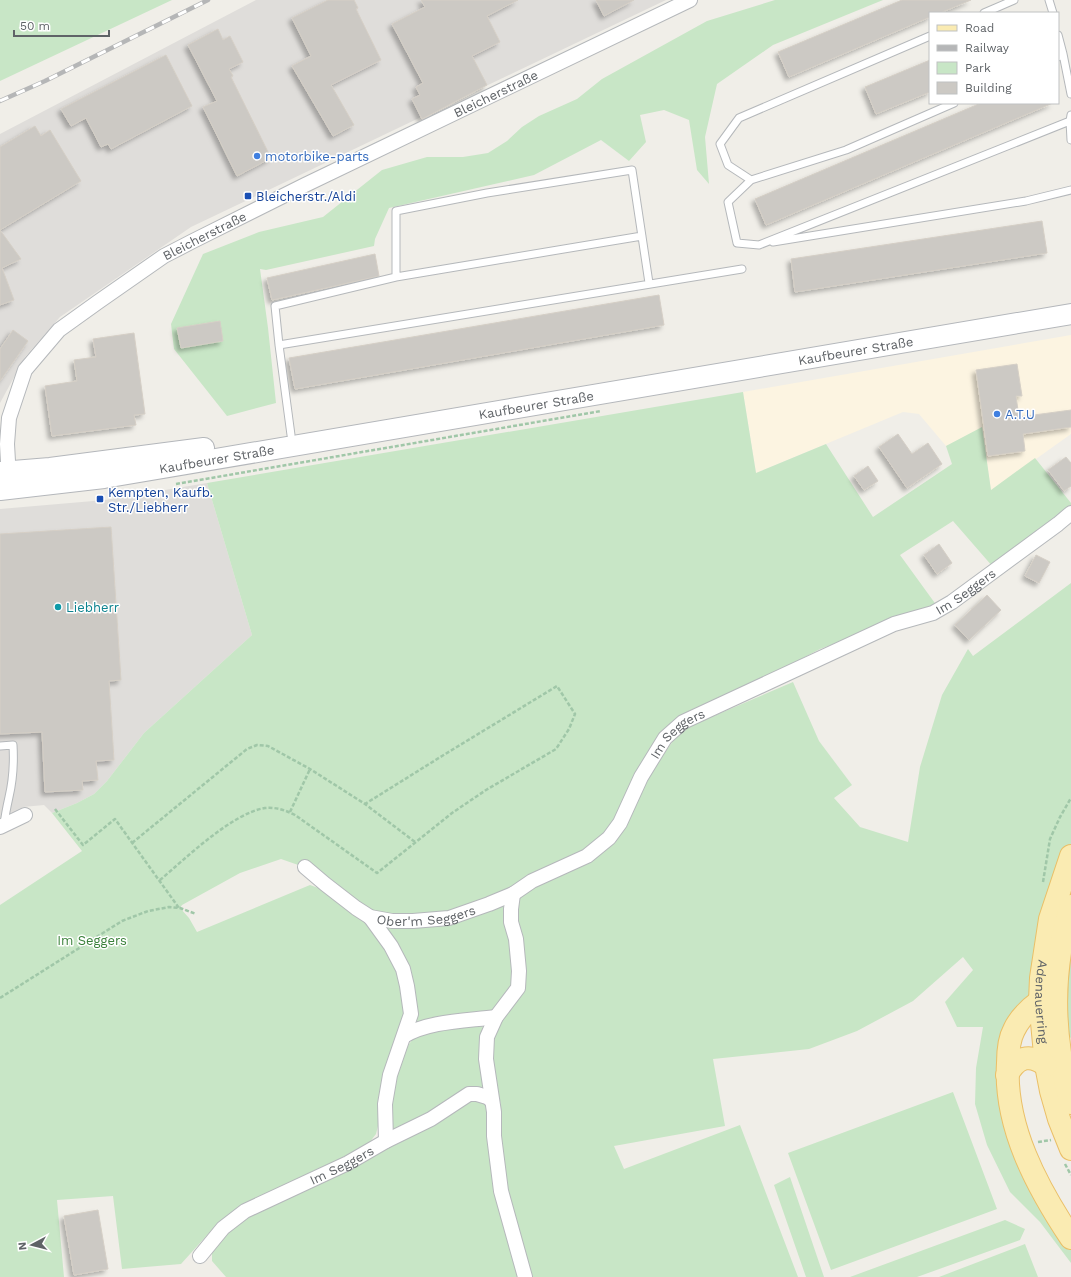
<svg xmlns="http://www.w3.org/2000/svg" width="1071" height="1277" font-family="'Work Sans',sans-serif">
<defs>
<filter id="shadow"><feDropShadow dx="-3.5" dy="3.5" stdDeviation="2" flood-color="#0004"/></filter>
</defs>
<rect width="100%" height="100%" fill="#f0eee8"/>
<path fill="#fcf4e1" d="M1071,335v99l-80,57 -9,-63 -36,18 -27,-32 -16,-2 -147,61 -13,-81z"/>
<path fill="#dfddda" d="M256,0h410l-475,227 -131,90 -35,40 -25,46v-269z
M207,483l45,152 -108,98 -37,48 -13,13 -17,9 -25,10 -8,-8 -21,2 -23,11v-309l105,-9z"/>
<path fill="#c8e6c6" d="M0,0h172l-172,81z
M775,0h108l-110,45 -56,39 -12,53 4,47 -12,-14 -8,-50 -25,-10 -24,5 6,27 -17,19 -28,-21 -67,35 -145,33 -14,31 -1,7 -108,24 -6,-1 8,59 8,75 -49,13 -53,-67 -3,-25 32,-70 56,-22 64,-15 59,-47 45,-13h36l25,-4 19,-12 15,-14 17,-11 38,-17 25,-20 105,-58z
M743,392l13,81 70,-29 47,73 79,-53 -6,-18 36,-19 9,63 44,-32 36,45v4l-78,60 -40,-46 -53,34 37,51 -117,43 -94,50 -45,19 -64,102 -26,28 -81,42 -61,23 -56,4 -26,-9 -63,-41 -23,-8 -41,14 -58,32 -2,3 9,10 8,14 113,-47 14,5 42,32 20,27 12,22 8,43 -30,120 -10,13 -148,76 -37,41 -59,5 -9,-73 -56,4 7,77h-64v-372l82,-54 -30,-38 25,-10 17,-9 13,-13 37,-48 108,-98 -45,-152z
M1071,583v455l-14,-12h-52l-8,58 5,30 24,70 22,35 23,30v14l-31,-41 -30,-30 -23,-47 -12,-41 1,-36 7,-41h-26l-12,-25 28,-32 -10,-13 -50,44 -56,30 -48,18 -96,10 12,67 -111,20 10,23 116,-44 58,152h-267l-24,-88 -7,-54 1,-30 -11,-46 3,-21 8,-20 14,-14 1,-83 2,-24 16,-14 55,-23 84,-119 15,-14 105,-45 26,59 33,44 -18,13 26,29 48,15 12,-75 22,-72 26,-46 5,7z
M501,903c13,14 12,64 12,84l-19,23 -7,3 -74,11 2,-10 -33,-86 11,-3z
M481,1023l2,5 2,55 -4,5 -51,28 -37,14 -4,-6 1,-20 12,-50 10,-14 9,-6z
M953,1092l44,117 -166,61 -43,-117z
M475,1099l9,3 4,5 31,170h-293l-14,-16v-10l16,-21 20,-15z
M790,1177l34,100h-18l-32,-92z
M1005,1220l20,9 -5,11 -103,37h-67z
M1025,1244l13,33h-99z"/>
<path fill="#ccc9c4" stroke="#d5cfc6" filter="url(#shadow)" d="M328,0h26l4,8 -2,1 25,51 -50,25 23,40 -21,11 -41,-70 19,-10 -19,-38z
M421,0h97l-31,16 13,26 -28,14 15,29 -65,34 -10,-20 8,-4 -4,-8 7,-4 -31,-59 33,-17z
M596,0h38l-30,16z
M902,0h69l-31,13h-10v4l-141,60 -11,-25z
M218,29l5,11 7,-4 13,26 -14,7 4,7 -2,1 40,81 -34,18 -34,-69 14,-6 -29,-56z
M166,55l26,51 -81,43 -3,-5 -7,3 -15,-29 -15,8 -10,-17z
M930,60v32l-54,22 -11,-27z
M981,103h72l-287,122 -11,-26z
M35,126l6,10 9,-6 31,51 -81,49 21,29 -19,9 12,32 -14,5v-158z
M1042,221l5,32 -252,39 -4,-33z
M375,254l4,22 -107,24 -5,-22z
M659,295l5,30 -369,64 -6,-31z
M220,321l3,20 -42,7 -4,-20z
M13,330l15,11 -28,40v-32z
M134,333l11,81 -11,1 2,10 -84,11 -7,-50 32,-5 -3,-21 22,-3 -3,-18z
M1017,364l5,32h-6l3,21 52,-7v17l-48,7 2,17 -37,5 -12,-86z
M898,434l14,20 16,-11 14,21 -35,24 -28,-41z
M1066,457l5,6v23l-7,5 -16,-21z
M868,466l10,15 -14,9 -10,-14z
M111,527l10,153 -12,1 5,79 -18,1 2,19 -16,1 1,9 -38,2 -3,-60 -42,2v-200z
M939,544l13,19 -15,11 -13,-19z
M1036,555l14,7 -11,21 -14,-7z
M987,595l14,15 -32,30 -14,-15z
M98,1210l10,59 -34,6 -10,-59z"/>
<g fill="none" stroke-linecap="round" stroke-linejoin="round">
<defs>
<path id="lane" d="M1049,0l4,13
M984,13l30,-13
M1058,35l5,19 -5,3
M930,36l-191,82 -19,26 8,21 23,15 95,-30 108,-47
M1063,54l8,40
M1070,121l1,19
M751,180l-23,22 9,41 22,2 311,-124 1,-6
M642,236l-246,41v-66l91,-18 145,-23 17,113
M773,242l253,-41 45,-11
M279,345l-4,-39 121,-29
M291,435l-12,-90 463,-76
M0,746l13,-1c1,17 0,35 -4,52 -2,9 -4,18 -5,28"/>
<g id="street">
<path id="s1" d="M9,479l-2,-35 2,-26 16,-48 34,-40 39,-28 66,-46 29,-15 112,-56 385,-185"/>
<path d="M0,827l25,-12"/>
<path id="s2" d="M305,867l20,17 31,24 14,9 22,4h21l36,-3 40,-14 24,-10 19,-13 55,-25 22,-18 11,-15 21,-46 24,-39 18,-16 211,-98 39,-11 19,-11 106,-78 13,-11"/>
<path d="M513,894l-2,15v13l5,17 3,32 -1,17 -22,29 -9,20 -1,22 8,53v24l7,55 24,86"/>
<path d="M370,917l21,29 12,23 4,17 4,28 -21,61 -5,29 1,37"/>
<path d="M404,1036c25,-15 62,-15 92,-19"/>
<path id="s3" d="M200,1256l23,-28 22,-17 103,-48 38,-22 45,-22 38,-25h8l10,3 4,3"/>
</g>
<g id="secondary">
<path d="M0,472l50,-4 154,-20"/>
<path id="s4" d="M0,490l104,-12 967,-164"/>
</g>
<g id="primary">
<path id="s5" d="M1071,856l-21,63 -9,59 -1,23 6,64 5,26 8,28 12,30"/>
<path d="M1071,906c-21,66 -19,131 0,197"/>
<path d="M1040,1001c-11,8 -20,16 -26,29 -5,9 -6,22 -6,33 -4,63 29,124 63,175"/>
<path d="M1007,1075c10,-18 22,-22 39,-10"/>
</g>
</defs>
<use href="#lane" stroke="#b5b8bb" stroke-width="9"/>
<use href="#street" stroke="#b5b8bb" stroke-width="16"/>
<use href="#secondary" stroke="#b4b7bb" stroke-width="22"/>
<use href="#primary" stroke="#eabf67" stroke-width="24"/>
<path stroke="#a0c7a8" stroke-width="2.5" stroke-dasharray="4 2" stroke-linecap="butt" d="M176,484l425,-73
M55,809l28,36 32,-26 64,89
M290,812l20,-43
M132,843l115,-94 10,-4 11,1 42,23 55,35 50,38
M160,880c25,-21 72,-67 105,-72 11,-1 20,2 30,7l82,58 75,-60 34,-23 70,-41 13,-20 6,-15 -18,-28 -115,70 -77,48
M1043,882l7,-43 10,-22 11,-19
M0,998l122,-77 26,-10 21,-4 11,1 16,6
M1038,1142l13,-2
M1065,1164l6,11"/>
<use href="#lane" stroke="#fff" stroke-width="7"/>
<use href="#street" stroke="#fff" stroke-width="14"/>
<use href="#secondary" stroke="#fff" stroke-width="20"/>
<use href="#primary" stroke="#faebb2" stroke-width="22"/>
<defs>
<path id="rail" d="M0,101l45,-20 163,-81"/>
</defs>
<use href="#rail" stroke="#b5b6b7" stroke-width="4.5"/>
<use href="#rail" stroke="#fff" stroke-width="3" stroke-dasharray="9" stroke-linecap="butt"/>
</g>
<g fill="#3f7fe0" stroke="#fff" stroke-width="1.5">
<circle cx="257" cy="156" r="4"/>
<circle cx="997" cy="414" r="4"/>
</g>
<g fill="#1a4fb4" stroke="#fff" stroke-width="1.5">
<rect x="244" y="192" width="8" height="8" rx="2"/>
<rect x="96" y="495" width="8" height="8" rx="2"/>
</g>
<circle fill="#0f9aa8" stroke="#fff" stroke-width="1.5" cx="58" cy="607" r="4"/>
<g text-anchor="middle" stroke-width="3" stroke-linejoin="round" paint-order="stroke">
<g font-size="13" fill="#5f6367" stroke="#fff">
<text dy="5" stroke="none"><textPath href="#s1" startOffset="662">Bleicherstraße</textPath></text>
<text dy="5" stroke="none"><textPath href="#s1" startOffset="338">Bleicherstraße</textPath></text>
<text dy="5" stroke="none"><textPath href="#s4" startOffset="867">Kaufbeurer Straße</textPath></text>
<text dy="5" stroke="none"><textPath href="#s4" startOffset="543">Kaufbeurer Straße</textPath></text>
<text dy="5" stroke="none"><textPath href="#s4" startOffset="219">Kaufbeurer Straße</textPath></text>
<text dy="5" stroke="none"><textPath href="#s2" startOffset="793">Im Seggers</textPath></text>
<text dy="5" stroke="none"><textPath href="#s2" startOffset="469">Im Seggers</textPath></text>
<text dy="5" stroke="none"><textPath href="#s2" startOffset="139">Ober'm Seggers</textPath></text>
<text dy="5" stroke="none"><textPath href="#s5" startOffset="150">Adenauerring</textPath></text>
<text dy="5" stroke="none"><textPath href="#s3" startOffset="171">Im Seggers</textPath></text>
</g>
<g font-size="13" fill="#366cbe" stroke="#fff" text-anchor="start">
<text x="265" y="161">motorbike-parts</text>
<text x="1005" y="419">A.T.U</text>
</g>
<g font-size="13" fill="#164399" stroke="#fff" text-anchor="start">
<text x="256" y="201">Bleicherstr./Aldi</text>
<text x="108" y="497">Kempten, Kaufb.<tspan x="108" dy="15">Str./Liebherr</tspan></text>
</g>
<g font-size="13" fill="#0d838f" stroke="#fff" text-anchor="start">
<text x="66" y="612">Liebherr</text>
</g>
<g font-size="13" fill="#3b823b" stroke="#fff">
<text x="92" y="945">Im Seggers</text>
</g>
</g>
<rect x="929" y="12" width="130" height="92" fill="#ffffff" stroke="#bfc1c2"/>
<rect x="937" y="25" width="20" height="6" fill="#faebb2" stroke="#bfc1c2"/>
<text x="965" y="32" font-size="12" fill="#5f6367">Road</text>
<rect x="937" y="45" width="20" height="6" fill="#b5b6b7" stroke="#bfc1c2"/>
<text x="965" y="52" font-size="12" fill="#5f6367">Railway</text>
<rect x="937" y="62" width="20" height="12" fill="#c8e6c6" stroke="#bfc1c2"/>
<text x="965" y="72" font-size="12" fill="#5f6367">Park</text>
<rect x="937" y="82" width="20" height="12" fill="#ccc9c4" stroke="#bfc1c2"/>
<text x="965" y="92" font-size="12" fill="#5f6367">Building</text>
<g transform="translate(32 1245) rotate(263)" stroke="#ffffff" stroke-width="3" paint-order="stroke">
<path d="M0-3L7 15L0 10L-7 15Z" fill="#5f6367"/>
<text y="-6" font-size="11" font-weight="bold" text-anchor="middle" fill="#5f6367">N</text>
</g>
<path d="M14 30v6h95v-6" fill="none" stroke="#5f6367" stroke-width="2"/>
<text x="20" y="30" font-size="12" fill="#5f6367" stroke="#ffffff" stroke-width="3" paint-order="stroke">50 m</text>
</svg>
